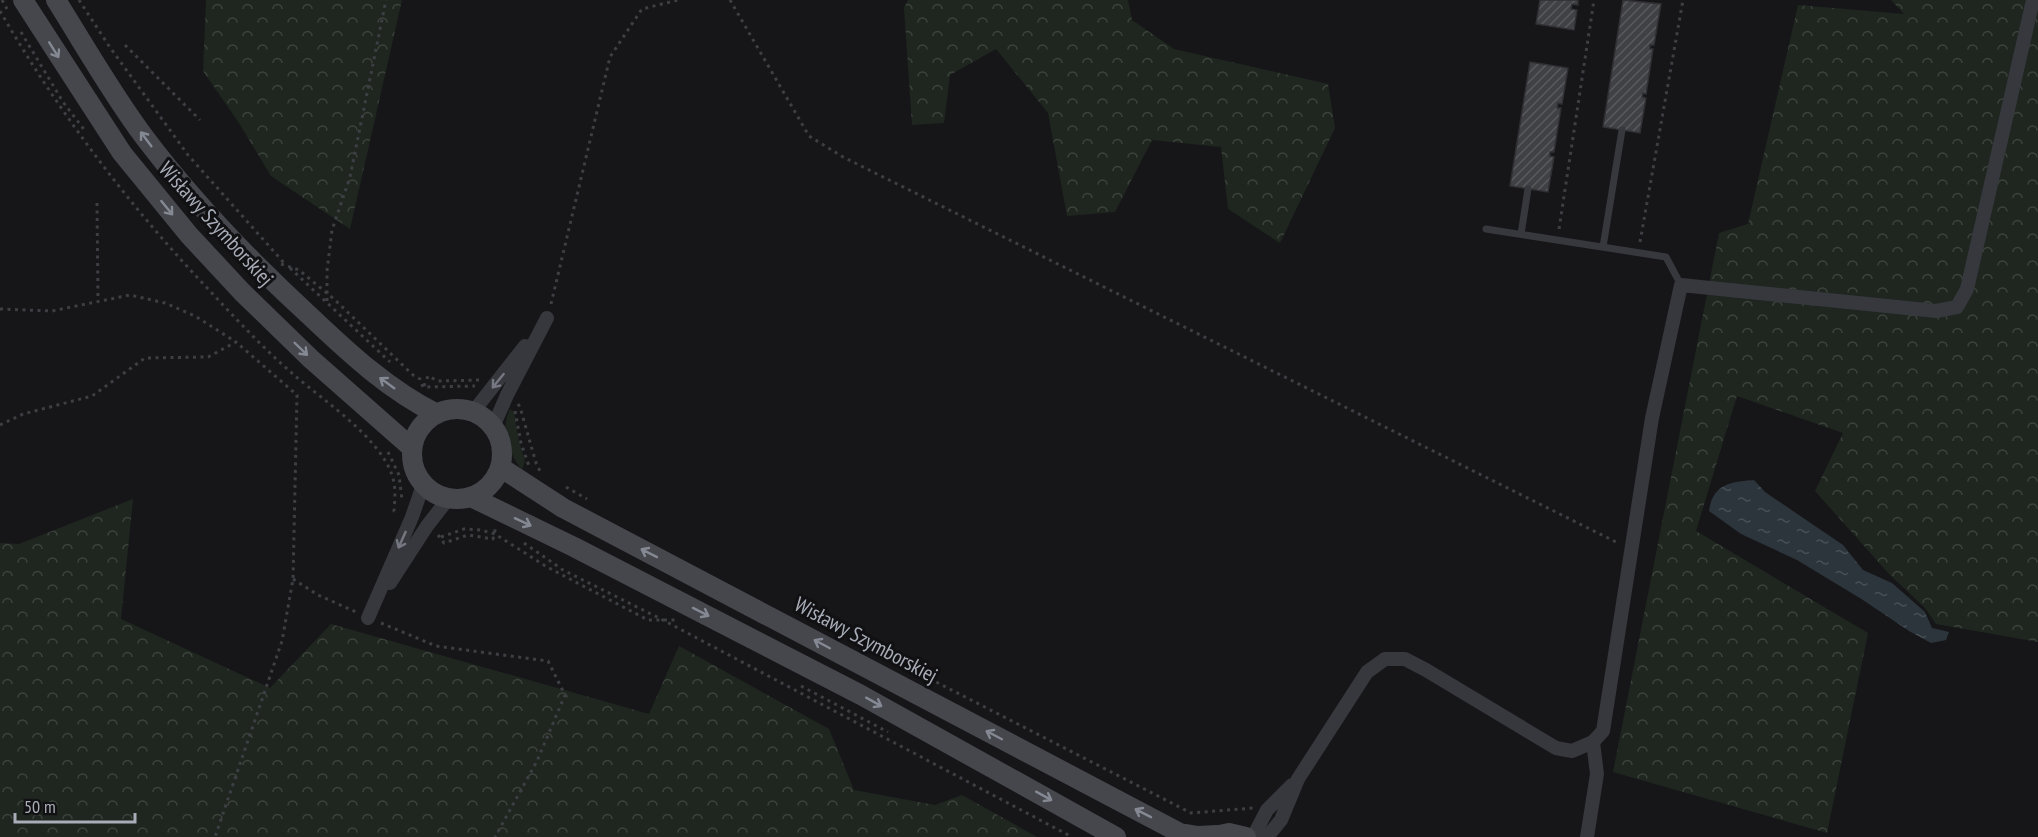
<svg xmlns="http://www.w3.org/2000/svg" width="2038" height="837" font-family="'PT Sans Narrow',sans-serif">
<defs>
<pattern id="forest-crowns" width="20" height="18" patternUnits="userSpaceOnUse" patternTransform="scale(1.5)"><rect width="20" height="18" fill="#1e261f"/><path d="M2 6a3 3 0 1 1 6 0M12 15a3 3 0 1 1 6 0" fill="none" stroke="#3c433d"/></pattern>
<pattern id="water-ripples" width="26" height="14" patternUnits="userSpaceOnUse" patternTransform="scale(1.5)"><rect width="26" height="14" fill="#2c353c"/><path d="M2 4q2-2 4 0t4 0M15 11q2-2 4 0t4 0" fill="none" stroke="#485056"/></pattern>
<pattern id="building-hatch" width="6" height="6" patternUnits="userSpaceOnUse" patternTransform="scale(1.5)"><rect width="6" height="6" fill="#404145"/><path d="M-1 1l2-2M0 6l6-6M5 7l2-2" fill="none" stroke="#595a5e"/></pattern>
</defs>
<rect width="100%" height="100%" fill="#161618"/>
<path fill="#1e261f" d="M510,409l4,3 5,29 6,20 -3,9c-13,-17 -23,-40 -12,-61z"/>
<path fill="url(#forest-crowns)" d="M206,0h196l-52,229 -79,-53 -32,-53 -36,-52z
M908,0h220l4,20 42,29 154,35 7,44 -55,115 -52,-34 -7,-62 -69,-7 -37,72 -48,4 -19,-103 -52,-64 -46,26 -6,48 -32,2 -8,-117z
M1891,0h147v642l-102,-18 -11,-16 -35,-33 -75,-84 28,-58 -106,-37 -41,135 172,102 -41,200 -214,-61 106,-539 29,-9 50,-219 106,9z
M133,499l-12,120 149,69 61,-64 318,90 30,-68 150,83 25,61 81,15 27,-10 75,42h-1037v-294l19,1z"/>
<path fill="url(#water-ripples)" d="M1754,480l11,12 78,53 20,25 29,13 33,29 7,16 17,4 -3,8 -15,3 -22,-12 -46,-31 -66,-40 -56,-26 -32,-23c4,-27 21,-29 45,-31z"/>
<path fill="url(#building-hatch)" stroke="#303034" stroke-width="1.5" d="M1540,0h38v5l-6,-1 -1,5 6,1 -3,20 -38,-6z
M1623,0l38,4 -7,41h-4v4h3l-7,45 -3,-1 -1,4 4,1 -6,35 -37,-6z
M1530,62l38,6 -6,36 -4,-1 -1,5h4l-7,44h-4v4l4,1 -6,35 -38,-6z"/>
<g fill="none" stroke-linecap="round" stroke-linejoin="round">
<path stroke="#3d3f44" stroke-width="3" stroke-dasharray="3 4.5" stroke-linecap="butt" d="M2,0l5,9
M79,0l30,46 79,109 97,109
M730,0l79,136 34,21 775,386
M0,11c59,102 129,195 210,280 27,29 54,58 84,84 30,26 85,62 98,100 4,11 3,24 2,36l5,1
M21,32l42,70 23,30
M125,45l75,75
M97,203l1,98
M1559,229l35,-229
M1640,242l43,-242
M281,264l18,6 35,29 79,76 7,4 3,8 52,-1
M290,268l100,94
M327,301v-30l5,-41 18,-53 36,-177
M551,304l59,-247 32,-48 36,-9
M0,309l52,2 78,-16 35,8 30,13 41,26
M424,386l4,-10 10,5 43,-1
M518,404l2,3 16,56 4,8
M515,411l6,32 8,23
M0,425l23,-11 69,-18 53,-38 63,-1 28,-15 61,53 -4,184 -11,62 -67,196
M388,452l11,23 3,25
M566,487l21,12
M438,535l6,8 24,-8 25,4 3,-13
M441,537l23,-8 17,1 14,4 52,33 101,53h28
M524,543l39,27 98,49 411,218
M293,579l25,16 38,17
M381,623l55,23 112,15 17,34 -28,66 -42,76
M903,665l288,148 62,-5
M801,686l87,46"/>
<path stroke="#37383d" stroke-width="7" d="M1486,229l180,28 15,28
M1521,234l7,-45
M1603,247l19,-117"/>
<path stroke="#37383d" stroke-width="14" d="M473,412l52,-66
M493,427l14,-32 40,-77
M390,583l37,-57 21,-27
M368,618l44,-101 11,-32
M1253,837l14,-27 25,-25
M1267,837l14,-17 17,-41 69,-107 18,-13h20l21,11 130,78 16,3 21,-9
M1587,837l10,-63 -4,-32 10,-11 49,-313 29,-133 255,26 21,-4 10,-18 66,-289"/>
<path stroke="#45474d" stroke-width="20" d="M23,0l99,153 67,82 53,57 69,67 101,89
M56,0c29,46 56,94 89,138 49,65 106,124 166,179 39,37 78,73 126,97
M412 454a45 45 0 1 1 90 0a45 45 0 1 1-90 0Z
M500,467l63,41 617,325 18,3 19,-1
M471,497l103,50 287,148 255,142
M1210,837l19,-4 17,4"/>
</g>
<defs><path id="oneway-shaft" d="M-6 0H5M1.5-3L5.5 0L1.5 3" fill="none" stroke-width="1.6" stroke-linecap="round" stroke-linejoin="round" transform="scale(1.5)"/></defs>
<g stroke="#858993">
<use href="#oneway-shaft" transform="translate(54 50) rotate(58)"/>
<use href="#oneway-shaft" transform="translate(146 139) rotate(-127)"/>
<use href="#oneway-shaft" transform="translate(167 208) rotate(51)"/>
<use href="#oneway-shaft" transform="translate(301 349) rotate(44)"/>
<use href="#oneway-shaft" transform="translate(387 383) rotate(-144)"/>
<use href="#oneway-shaft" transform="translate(523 522) rotate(25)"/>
<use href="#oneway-shaft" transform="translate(649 553) rotate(-153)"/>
<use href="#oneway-shaft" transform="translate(701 612) rotate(27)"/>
<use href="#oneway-shaft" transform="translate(822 644) rotate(-152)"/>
<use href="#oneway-shaft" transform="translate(874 702) rotate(29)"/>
<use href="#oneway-shaft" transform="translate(994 735) rotate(-152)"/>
<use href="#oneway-shaft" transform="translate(1044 796) rotate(29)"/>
<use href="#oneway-shaft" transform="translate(1143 813) rotate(-153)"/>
</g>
<g stroke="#757881">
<use href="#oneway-shaft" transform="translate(498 381) rotate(129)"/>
<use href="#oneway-shaft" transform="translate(402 540) rotate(114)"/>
</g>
<g text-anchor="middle" stroke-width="6" stroke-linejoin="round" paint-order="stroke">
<g font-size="21" fill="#a8adb8" stroke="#111113">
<text transform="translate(216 224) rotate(48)" y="7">Wisławy Szymborskiej</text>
<text transform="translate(866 640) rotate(28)" y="7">Wisławy Szymborskiej</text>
</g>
</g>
<path d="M15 813v9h120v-9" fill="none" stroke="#a8adb8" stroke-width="3"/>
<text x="24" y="813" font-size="18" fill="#a8adb8" stroke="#111113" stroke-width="4.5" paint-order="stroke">50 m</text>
</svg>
